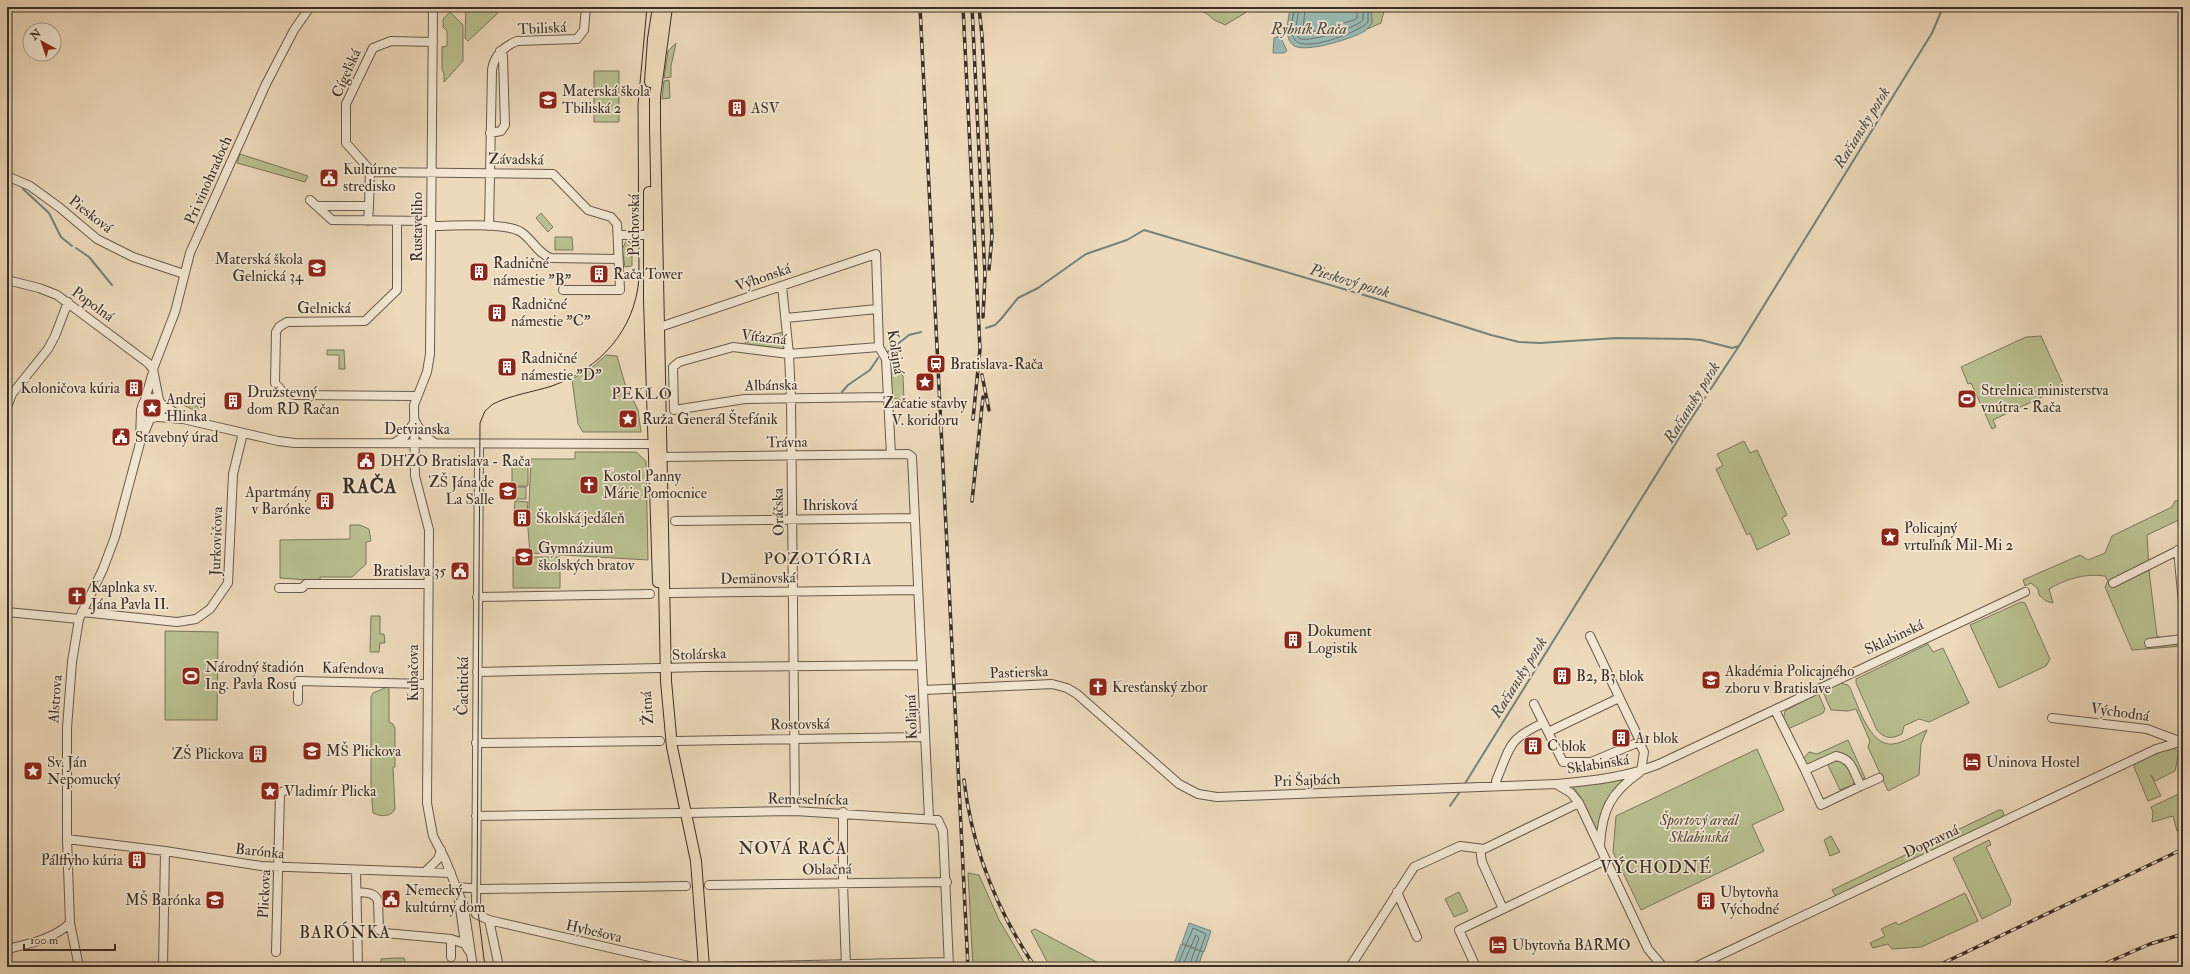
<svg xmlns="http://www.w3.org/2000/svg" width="2190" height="974" font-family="'IM FELL Double Pica',serif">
<rect width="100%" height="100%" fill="#eddabb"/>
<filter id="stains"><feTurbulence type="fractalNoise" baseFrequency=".005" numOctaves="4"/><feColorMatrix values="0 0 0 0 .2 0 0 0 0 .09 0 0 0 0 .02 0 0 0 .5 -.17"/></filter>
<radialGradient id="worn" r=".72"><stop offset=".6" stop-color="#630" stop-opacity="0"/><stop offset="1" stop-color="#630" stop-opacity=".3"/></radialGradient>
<path fill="#b9bf90" stroke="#7a775c" d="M466,7h27l5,6 -30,28 -3,-3z
M1191,7h59l-5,6 -20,12c-4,-3 -9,-3 -12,-6 -7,-6 -10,-9 -20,-9z
M1371,7h14l-4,16 -14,6 5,-6z
M450,12l13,13v36l-19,21v-9l-2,-3v-23l5,-1v-15l-4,-4v-8z
M676,43l-5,23v11l-7,1 4,-27z
M594,71h25v51h-25z
M669,80l1,18 -8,1 2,-18z
M240,154l68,22 -3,6 -68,-19z
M541,213l12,14 -5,5 -12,-14z
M555,237h17l1,13h-18z
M627,240l5,1v25l-7,1 -3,-18z
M783,332l2,17 -39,-5 -1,-2z
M2041,336l26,57 -5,3 -3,-7 -66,31 3,7 -4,2 -21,-46 -3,1 -7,-17 65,-30z
M327,350h17l1,19h-6v-14h-12z
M606,355l11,1 8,28 13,26 3,22h-58l-5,-8 -6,-45 22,-13z
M895,367l8,9 1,25 -11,-3 -2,-3 -1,-27z
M178,397l21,10 -2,5 -21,-11z
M1744,441l6,12 7,-3 30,65 -5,3 8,16 -33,16 -7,-17 -3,2 -31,-66 7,-3 -6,-12z
M575,452h61l10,9 2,99 -118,-7 -2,-24 3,-70h44z
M512,461h16v25h-16z
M512,487h14v12h-14z
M2183,500v18l-36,17 2,36 8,65 25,10 -50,4 -27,-63 3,-6 -3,-5c-20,-3 -39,3 -56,13l4,14 -7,-2 -7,-6 -1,-6 -7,-6 -6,3 -2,-6 57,-25 8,5 17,-7 7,-17 60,-29 3,-6z
M515,501l13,1 -1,10h-13z
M350,525h10l9,4 2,12 -5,1v22l-14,13h-32v4l-40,-3v-38l70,-1z
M513,557h47v31h-47z
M2021,602l4,1 25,56 -4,7 -47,22 -29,-63z
M371,616h9v18h4l1,9h-5l-1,9h-9z
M165,631l53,1 -1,88h-52z
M1928,644l5,8 10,-4 26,55 -40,19 -10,-3 -15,7 -2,8c-10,5 -17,5 -25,-4l-21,-47v-4z
M1840,683l8,2 2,3c9,19 21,64 48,55 10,-3 20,-9 29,-13l-6,14 -2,31 -31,16 -20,-44 2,-6 -14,-32 -8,2 -17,-1 -8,-18z
M387,687l2,2v33l4,2 2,4v39h-2l2,42c-4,8 -14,8 -22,4l-2,-26v-90l2,-4z
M1818,693l7,16 -2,4 -35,16 -5,-9 2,-9z
M1848,740l17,38 -3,1c-18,-36 -21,-29 -55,-13l-3,-3 -1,-4 6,-7 8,2z
M2172,747l7,5 -4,19 -20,10 -4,-6 10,21 -13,5 -14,-34 3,-6z
M1757,749l27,61 -32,15 12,26 -123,59 -28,-58 3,-36z
M1837,758l7,2 11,20 -2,5 -13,5 -13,-27z
M1627,778c-18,15 -25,32 -29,55l-18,-37 -7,-9z
M2183,792v37l-6,2 -4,-15 -21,6 1,-10 -2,-5z
M1999,810h3l2,4 -5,6 -161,76 -3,-1 -3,-5z
M1831,836l9,16 -10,4 -6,-16z
M1989,840l2,5 -5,2 25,53 -1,5 -28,14 -29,-61z
M968,873l11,2 20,45 28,47h-54z
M1459,892l9,19 -14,6 -9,-18z
M1965,893l13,28 -57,26 -29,2 -4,-5 -15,4 -3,-5 15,-7 -4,-7 15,-7 2,3z
M1035,929l71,38h-56l-19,-36z
M396,958h8l1,3 -2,6h-22v-8z"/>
<path fill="#99bab4" stroke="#73827c" d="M1290,7h81l1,16c-3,4 -6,8 -11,10 -11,6 -58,21 -68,12 -10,-8 -4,-27 -3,-38z
M1280,36l7,15 -3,2h-11l1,-15z
M1189,923l22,8 -7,21 -22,-9z
M1181,944l22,8 -5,15h-18l-6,-3z"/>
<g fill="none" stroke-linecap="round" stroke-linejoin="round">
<path stroke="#6a746e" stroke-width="1" d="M1294,7c0,10 -6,24 1,33 9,13 65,-8 73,-18v-15
M1299,7c0,7 -6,25 0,31 7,6 59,-11 64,-18v-13
M1305,7l-2,25 2,2 49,-14 3,-2v-11
M1177,967l16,-39 13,6 -12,33
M1182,967l14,-32 3,3 -10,29"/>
<path stroke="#73827c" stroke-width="2" d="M7,185l5,1
M23,189l26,24 12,24 11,9
M76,248l13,9 23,28
M986,328l9,-3 6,-6 17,-21 20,-10 48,-34 41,-14 17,-10 230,68 117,37 28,7 21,1 77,-5 71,1 13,1 31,8 7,-2
M885,354l24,-19 12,-3
M842,392l6,-7 22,-15 8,-12
M1464,785l223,-360 52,-79 193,-313 11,-26
M1450,806l11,-16"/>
<path stroke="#c9b89d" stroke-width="8" stroke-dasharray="8 4" stroke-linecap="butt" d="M451,957v10"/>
<defs>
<path id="minor" d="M433,7l-3,347 -3,18 -13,33 1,71 14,54 -2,273 6,33 12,23 19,48 9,60
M490,133l11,-2 4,-6 -2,-69 -3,-5
M370,172l183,2 35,36 23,7 6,7 3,66h-57
M7,176l23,10 29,21 38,32 36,18 51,17
M310,200l22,20 99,1
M317,206h52l-1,15
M369,206l1,-36 -24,-27v-39l27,-56 18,-7 42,1
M397,222v68l-32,31 -78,1 -8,5 -3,5 -1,51 8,9 12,3 122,1
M431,226c19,0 75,-4 90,6 11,7 17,22 30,26l67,1
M489,226l3,-156c2,-14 11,-23 25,-29l60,-2 7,-9 2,-23
M618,235h31l5,2
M7,280l32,8 18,7 91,68 5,6
M782,286l7,68 2,45 4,412
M786,318l91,-9
M654,329l222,-75 3,93 7,12 5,95
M879,347l-90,7 -56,-7 -54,15 -6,5 1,43 71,-11 143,-2
M142 408a10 10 0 1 1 20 0a10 10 0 1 1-20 0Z
M145,400l7,-25
M159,400l-6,-31 22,-57 15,-59 76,-169 28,-54 16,-23
M162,404l21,14
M7,407l5,-13 36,-45 7,-13 13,-34
M158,417l25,2 95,22 17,2 358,1
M415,421l8,14 12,8
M140,441l1,-31
M394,443l11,-7 10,-15
M479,444l-3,470 13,6 204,47
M663,457l245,-3 4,3 17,361
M675,521l239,-3
M2178,550l5,53
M2113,583l70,-35
M279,588h23l4,-4h122
M671,593l246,-3
M477,597l173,-3
M7,612l72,7
M82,612l95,10 19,-3 14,-10 18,-26 5,-109 10,-41
M1590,636l51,107
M2149,643l34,-4
M477,672l229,-5 215,-2
M924,690l128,-6 15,4 10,6 102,90 19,10 19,3 339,-13 15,9 8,10 69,146 15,18
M298,701v-20l129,3
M1534,704l29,58h28l48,-20 5,10 -3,19
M1775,710l30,60
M2052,718l95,11 35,13
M1548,732l71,-34
M675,741l250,-4
M476,743l184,-2
M1836,756c17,3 17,16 25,30l-40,19 -16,-35z
M1557,784c35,-3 70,-7 102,-20l366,-172
M1497,786l-1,-5c15,-35 11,-41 47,-58
M1861,786l18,-8
M843,812v71l3,84
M686,813l109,-2 143,9 5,11 6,136
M476,816l204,-3
M67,839l98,12 96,15 190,7
M1600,845c2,-34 10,-52 39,-72
M1480,849l2,13 21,47
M356,870l2,97
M425,872l13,-13 3,-9
M709,885l238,-3
M456,887l27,2 203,-3
M357,892c9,1 18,0 21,9l1,29 6,3 66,6 14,5 4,7
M1397,892l20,45
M459,901l6,42
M489,920l10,47
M7,949c21,-5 47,-10 63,-26
M276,952l4,-159 4,-2
M451,957v-18
M79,967l-9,-44 -3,-84v-111l5,-66 7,-43 24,-50 12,-32 25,-94 10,-24
M163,967l2,-116
M708,967l241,-5
M1350,967l64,-100 46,-21 24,3 95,-46
M1476,967l-17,-37 147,-70
M1695,967l461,-218 24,-7"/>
<path id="major" d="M667,7l-12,89v30l11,555 6,66 24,114 8,106
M650,82l3,-43 5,-32
M649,192v108l9,282"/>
</defs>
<use href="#minor" stroke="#685a4c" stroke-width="10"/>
<use href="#major" stroke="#3b2f27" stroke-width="12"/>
<use href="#minor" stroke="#f3e7d3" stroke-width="8"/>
<use href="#major" stroke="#eddabb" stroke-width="10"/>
<path stroke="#3b2f27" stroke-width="1" d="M485,967l-8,-64 3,-480 5,-12 8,-7c18,-9 40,-12 59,-18 47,-17 83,-55 87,-108l-1,-173 9,-98"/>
<defs>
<path id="rail" d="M920,7l48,960
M963,7l17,342 -7,70
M972,7l13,269 -2,41
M979,7l3,29 10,200 -3,33
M982,375l7,35
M972,501l11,-104
M964,780c8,68 33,131 71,187
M1935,967l248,-118
M2097,967l53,-23 33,-10"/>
</defs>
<use href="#rail" stroke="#3b2f27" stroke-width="3.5"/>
<use href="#rail" stroke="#f3e7d3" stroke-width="2" stroke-dasharray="6" stroke-linecap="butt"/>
</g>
<defs>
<symbol id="school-square" viewBox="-11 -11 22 22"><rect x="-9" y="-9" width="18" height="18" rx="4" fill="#8f2418" stroke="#f3e7d3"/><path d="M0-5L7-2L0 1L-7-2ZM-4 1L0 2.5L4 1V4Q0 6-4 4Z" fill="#fff"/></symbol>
<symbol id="building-square" viewBox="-11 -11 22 22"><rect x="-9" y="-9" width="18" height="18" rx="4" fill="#8f2418" stroke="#f3e7d3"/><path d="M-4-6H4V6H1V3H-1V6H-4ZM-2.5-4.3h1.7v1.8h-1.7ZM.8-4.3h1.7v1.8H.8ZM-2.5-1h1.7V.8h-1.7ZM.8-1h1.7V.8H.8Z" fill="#fff"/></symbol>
<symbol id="civic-square" viewBox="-11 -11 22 22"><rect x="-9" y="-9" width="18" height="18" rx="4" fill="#8f2418" stroke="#f3e7d3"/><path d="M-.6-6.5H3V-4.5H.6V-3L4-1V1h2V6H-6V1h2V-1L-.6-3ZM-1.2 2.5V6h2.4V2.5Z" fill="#fff"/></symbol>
<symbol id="station-square" viewBox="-11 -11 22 22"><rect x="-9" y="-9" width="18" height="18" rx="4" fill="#8f2418" stroke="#f3e7d3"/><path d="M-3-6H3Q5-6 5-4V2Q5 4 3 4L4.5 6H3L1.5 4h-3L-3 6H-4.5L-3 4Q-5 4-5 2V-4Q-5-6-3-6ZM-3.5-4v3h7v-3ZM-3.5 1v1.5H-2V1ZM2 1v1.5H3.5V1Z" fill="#fff"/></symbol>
<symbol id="sight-square" viewBox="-11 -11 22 22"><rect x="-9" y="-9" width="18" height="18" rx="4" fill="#8f2418" stroke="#f3e7d3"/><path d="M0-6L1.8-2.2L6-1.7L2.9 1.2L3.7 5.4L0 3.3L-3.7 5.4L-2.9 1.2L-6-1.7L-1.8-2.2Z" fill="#fff"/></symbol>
<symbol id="stadium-square" viewBox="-11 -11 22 22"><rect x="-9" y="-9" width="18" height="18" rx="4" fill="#8f2418" stroke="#f3e7d3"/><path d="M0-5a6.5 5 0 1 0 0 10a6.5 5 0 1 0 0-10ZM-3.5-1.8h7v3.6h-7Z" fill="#fff"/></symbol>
<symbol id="church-square" viewBox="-11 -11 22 22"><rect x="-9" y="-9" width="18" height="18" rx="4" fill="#8f2418" stroke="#f3e7d3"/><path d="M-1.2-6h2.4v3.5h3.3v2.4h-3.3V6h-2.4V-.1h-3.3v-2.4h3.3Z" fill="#fff"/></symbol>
<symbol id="university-square" viewBox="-11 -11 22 22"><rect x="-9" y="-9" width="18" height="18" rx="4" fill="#8f2418" stroke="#f3e7d3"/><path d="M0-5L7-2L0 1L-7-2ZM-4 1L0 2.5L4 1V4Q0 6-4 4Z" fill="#fff"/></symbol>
<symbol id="hotel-square" viewBox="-11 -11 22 22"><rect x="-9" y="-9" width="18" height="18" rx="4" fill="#8f2418" stroke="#f3e7d3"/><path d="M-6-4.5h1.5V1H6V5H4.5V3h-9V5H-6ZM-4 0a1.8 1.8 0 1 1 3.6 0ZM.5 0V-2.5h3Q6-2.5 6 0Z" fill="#fff"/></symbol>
</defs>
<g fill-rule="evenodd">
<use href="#school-square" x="537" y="89" width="22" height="22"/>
<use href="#building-square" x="726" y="97" width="22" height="22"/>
<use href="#civic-square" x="318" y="167" width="22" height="22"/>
<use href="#school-square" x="306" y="257" width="22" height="22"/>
<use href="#building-square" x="468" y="261" width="22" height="22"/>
<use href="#building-square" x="588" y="263" width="22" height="22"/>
<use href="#building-square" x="486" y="302" width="22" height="22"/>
<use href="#station-square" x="925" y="353" width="22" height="22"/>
<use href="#building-square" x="496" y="356" width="22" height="22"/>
<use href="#sight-square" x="914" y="371" width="22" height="22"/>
<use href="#building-square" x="123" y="377" width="22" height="22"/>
<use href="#stadium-square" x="1956" y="388" width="22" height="22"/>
<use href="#building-square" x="222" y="390" width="22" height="22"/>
<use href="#sight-square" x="141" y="397" width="22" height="22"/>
<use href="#sight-square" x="617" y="408" width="22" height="22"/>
<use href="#civic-square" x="110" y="426" width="22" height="22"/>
<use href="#civic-square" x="355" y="450" width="22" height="22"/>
<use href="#church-square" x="578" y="474" width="22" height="22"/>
<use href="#school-square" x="497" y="480" width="22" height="22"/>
<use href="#building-square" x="314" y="490" width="22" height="22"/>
<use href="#building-square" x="511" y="507" width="22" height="22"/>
<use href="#sight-square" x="1879" y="526" width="22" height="22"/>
<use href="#university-square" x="513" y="546" width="22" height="22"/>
<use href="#civic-square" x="449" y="560" width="22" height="22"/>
<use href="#church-square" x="66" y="585" width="22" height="22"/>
<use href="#building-square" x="1282" y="629" width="22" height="22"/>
<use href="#stadium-square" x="180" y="665" width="22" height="22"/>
<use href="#building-square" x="1551" y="665" width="22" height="22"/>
<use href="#university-square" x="1700" y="669" width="22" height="22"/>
<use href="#church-square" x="1087" y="676" width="22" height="22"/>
<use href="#building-square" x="1610" y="727" width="22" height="22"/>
<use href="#building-square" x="1522" y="735" width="22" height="22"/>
<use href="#school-square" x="301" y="740" width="22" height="22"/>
<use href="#building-square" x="247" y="743" width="22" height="22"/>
<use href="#hotel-square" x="1961" y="751" width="22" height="22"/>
<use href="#sight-square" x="22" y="760" width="22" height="22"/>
<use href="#sight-square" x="259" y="780" width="22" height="22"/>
<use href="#building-square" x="126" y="849" width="22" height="22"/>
<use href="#civic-square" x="380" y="888" width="22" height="22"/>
<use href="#school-square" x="204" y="889" width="22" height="22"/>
<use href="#building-square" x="1695" y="890" width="22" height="22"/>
<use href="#hotel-square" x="1487" y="934" width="22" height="22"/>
</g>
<g text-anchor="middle" stroke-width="3.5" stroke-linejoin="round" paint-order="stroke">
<g font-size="15" fill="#3b2f27" stroke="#f3e7d3">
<text transform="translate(542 28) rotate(-3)" y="5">Tbiliská</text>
<text transform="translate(346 73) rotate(-66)" y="5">Cígeľská</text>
<text transform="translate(516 159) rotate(1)" y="5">Závadská</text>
<text transform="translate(208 180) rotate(-66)" y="5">Pri vinohradoch</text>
<text transform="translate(91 214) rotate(38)" y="5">Piesková</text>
<text transform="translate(634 225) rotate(-90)" y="5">Púchovská</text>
<text transform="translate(417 227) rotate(-90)" y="5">Rustaveliho</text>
<text transform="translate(763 277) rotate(-19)" y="5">Výhonská</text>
<text transform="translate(93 304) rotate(36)" y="5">Popolná</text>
<text x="324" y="313">Gelnická</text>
<text transform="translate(764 337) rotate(6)" y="5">Víťazná</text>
<text transform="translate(896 352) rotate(81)" y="5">Koľajná</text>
<text transform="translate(771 385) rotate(-1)" y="5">Albánska</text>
<text x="417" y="434">Detvianska</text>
<text transform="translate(787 442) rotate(-1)" y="5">Trávna</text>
<text x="830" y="510">Ihrisková</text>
<text transform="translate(778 512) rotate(-91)" y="5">Oráčska</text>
<text transform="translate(216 541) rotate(-88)" y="5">Jurkovičova</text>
<text transform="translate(758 578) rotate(-1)" y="5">Demänovská</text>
<text transform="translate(1894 637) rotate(-25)" y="5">Sklabinská</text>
<text transform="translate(699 654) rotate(-2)" y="5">Stolárska</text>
<text transform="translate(353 668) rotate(1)" y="5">Kafendova</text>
<text transform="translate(1019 672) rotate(-2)" y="5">Pastierska</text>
<text transform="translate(413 673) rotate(-90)" y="5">Kubačova</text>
<text transform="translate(463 686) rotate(-90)" y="5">Čachtická</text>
<text transform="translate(55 699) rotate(-86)" y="5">Alstrova</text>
<text transform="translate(647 708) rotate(-94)" y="5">Žitná</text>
<text transform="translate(2120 712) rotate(8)" y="5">Východná</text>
<text transform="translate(911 717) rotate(-92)" y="5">Koľajná</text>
<text transform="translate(800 724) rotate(-1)" y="5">Rostovská</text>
<text transform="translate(1598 764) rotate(-9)" y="5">Sklabinská</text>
<text transform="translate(1307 780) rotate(-2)" y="5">Pri Šajbách</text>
<text transform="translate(808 799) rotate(1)" y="5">Remeselnícka</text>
<text transform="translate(1931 841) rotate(-25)" y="5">Dopravná</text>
<text transform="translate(260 851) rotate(6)" y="5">Barónka</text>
<text transform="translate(827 869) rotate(-1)" y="5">Oblačná</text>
<text transform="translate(264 894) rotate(-87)" y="5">Plickova</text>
<text transform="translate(594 931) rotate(13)" y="5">Hybešova</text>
</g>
<g font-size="15" fill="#3b2f27" stroke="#f3e7d3" text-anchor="start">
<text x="562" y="96">Materská škola<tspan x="562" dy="17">Tbiliská 2</tspan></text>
<text x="751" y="113">ASV</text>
<text x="343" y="174">Kultúrne<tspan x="343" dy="17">stredisko</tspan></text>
<text x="303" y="264" text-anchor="end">Materská škola<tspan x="303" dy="17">Gelnická 34</tspan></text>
<text x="493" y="268">Radničné<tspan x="493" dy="17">námestie "B"</tspan></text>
<text x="613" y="279">Rača Tower</text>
<text x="511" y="309">Radničné<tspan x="511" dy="17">námestie "C"</tspan></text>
<text x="521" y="363">Radničné<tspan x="521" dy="17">námestie "D"</tspan></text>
<text x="950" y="369">Bratislava-Rača</text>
<text x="120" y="393" text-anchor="end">Koloničova kúria</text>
<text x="1981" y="395">Strelnica ministerstva<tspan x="1981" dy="17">vnútra - Rača</tspan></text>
<text x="247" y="397">Družstevný<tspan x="247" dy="17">dom RD Račan</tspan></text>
<text x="166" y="404">Andrej<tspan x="166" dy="17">Hlinka</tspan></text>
<text x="925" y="408" text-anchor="middle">Začatie stavby<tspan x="925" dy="17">V. koridoru</tspan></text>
<text x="642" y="424">Ruža Generál Štefánik</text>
<text x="135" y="442">Stavebný úrad</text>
<text x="380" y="466">DHZO Bratislava - Rača</text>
<text x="603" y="481">Kostol Panny<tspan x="603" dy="17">Márie Pomocnice</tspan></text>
<text x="494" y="487" text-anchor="end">ZŠ Jána de<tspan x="494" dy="17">La Salle</tspan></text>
<text x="311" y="497" text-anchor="end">Apartmány<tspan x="311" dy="17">v Barónke</tspan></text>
<text x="536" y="523">Školská jedáleň</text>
<text x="1904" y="533">Policajný<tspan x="1904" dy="17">vrtuľník Mil-Mi 2</tspan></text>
<text x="538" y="553">Gymnázium<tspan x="538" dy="17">školských bratov</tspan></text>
<text x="446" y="576" text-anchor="end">Bratislava 35</text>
<text x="91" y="592">Kaplnka sv.<tspan x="91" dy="17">Jána Pavla II.</tspan></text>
<text x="1307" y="636">Dokument<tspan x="1307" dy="17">Logistik</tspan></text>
<text x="205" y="672">Národný štadión<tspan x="205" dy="17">Ing. Pavla Rosu</tspan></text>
<text x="1725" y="676">Akadémia Policajného<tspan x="1725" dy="17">zboru v Bratislave</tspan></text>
<text x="1576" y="681">B2, B3 blok</text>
<text x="1112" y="692">Kresťanský zbor</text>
<text x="1635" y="743">A1 blok</text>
<text x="1547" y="751">C blok</text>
<text x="326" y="756">MŠ Plickova</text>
<text x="244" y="759" text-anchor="end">ZŠ Plickova</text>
<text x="47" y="767">Sv. Ján<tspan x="47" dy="17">Nepomucký</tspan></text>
<text x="1986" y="767">Uninova Hostel</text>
<text x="284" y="796">Vladimír Plicka</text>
<text x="123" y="865" text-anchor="end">Pálffyho kúria</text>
<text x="405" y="895">Nemecký<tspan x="405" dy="17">kultúrny dom</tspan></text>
<text x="1720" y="897">Ubytovňa<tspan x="1720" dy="17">Východné</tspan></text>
<text x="201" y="905" text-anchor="end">MŠ Barónka</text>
<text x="1512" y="950">Ubytovňa BARMO</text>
</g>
<g font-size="15" font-style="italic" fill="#544c3c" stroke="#f3e7d3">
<text x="1699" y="825">Športový areál<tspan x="1699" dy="17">Sklabinská</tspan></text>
</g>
<g font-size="16" font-style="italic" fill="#4e4b43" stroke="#f3e7d3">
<text x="1309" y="34">Rybník Rača</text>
<text transform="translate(1861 127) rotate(-58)" y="6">Račiansky potok</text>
<text transform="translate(1350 280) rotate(17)" y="6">Pieskový potok</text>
<text transform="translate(1691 402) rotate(-58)" y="6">Račiansky potok</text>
<text transform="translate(1518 677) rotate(-58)" y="6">Račiansky potok</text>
</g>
<g font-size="16" letter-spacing="1" fill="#3b2f27" stroke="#f3e7d3">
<text x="642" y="399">PEKLO</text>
<text x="818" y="564">POZOTÓRIA</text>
</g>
<g font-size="17" letter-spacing="1" fill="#3b2f27" stroke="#f3e7d3">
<text x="793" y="854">NOVÁ RAČA</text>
<text x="1656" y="873">VÝCHODNÉ</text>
<text x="345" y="938">BARÓNKA</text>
</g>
<g font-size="19" font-weight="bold" letter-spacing="1" fill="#3b2f27" stroke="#f3e7d3">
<text x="370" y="493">RAČA</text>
</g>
</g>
<rect width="2190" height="974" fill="none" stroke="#eddabb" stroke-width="24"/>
<rect x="8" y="8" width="2174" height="958" fill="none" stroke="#3b2f27" stroke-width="2"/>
<rect x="12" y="12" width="2166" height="950" fill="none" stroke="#3b2f27"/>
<g transform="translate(42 42) rotate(320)"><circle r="19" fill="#f3e7d3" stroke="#a99d8e"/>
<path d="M0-3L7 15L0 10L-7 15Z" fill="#8f2418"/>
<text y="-6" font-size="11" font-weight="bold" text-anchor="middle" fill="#3b2f27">N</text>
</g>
<path d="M24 944v6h91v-6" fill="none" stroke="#3b2f27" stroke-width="2"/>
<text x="30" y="944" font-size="12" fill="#3b2f27" stroke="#f3e7d3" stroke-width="3" paint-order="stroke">100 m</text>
<rect width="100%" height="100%" filter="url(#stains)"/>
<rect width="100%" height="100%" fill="url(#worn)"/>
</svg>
